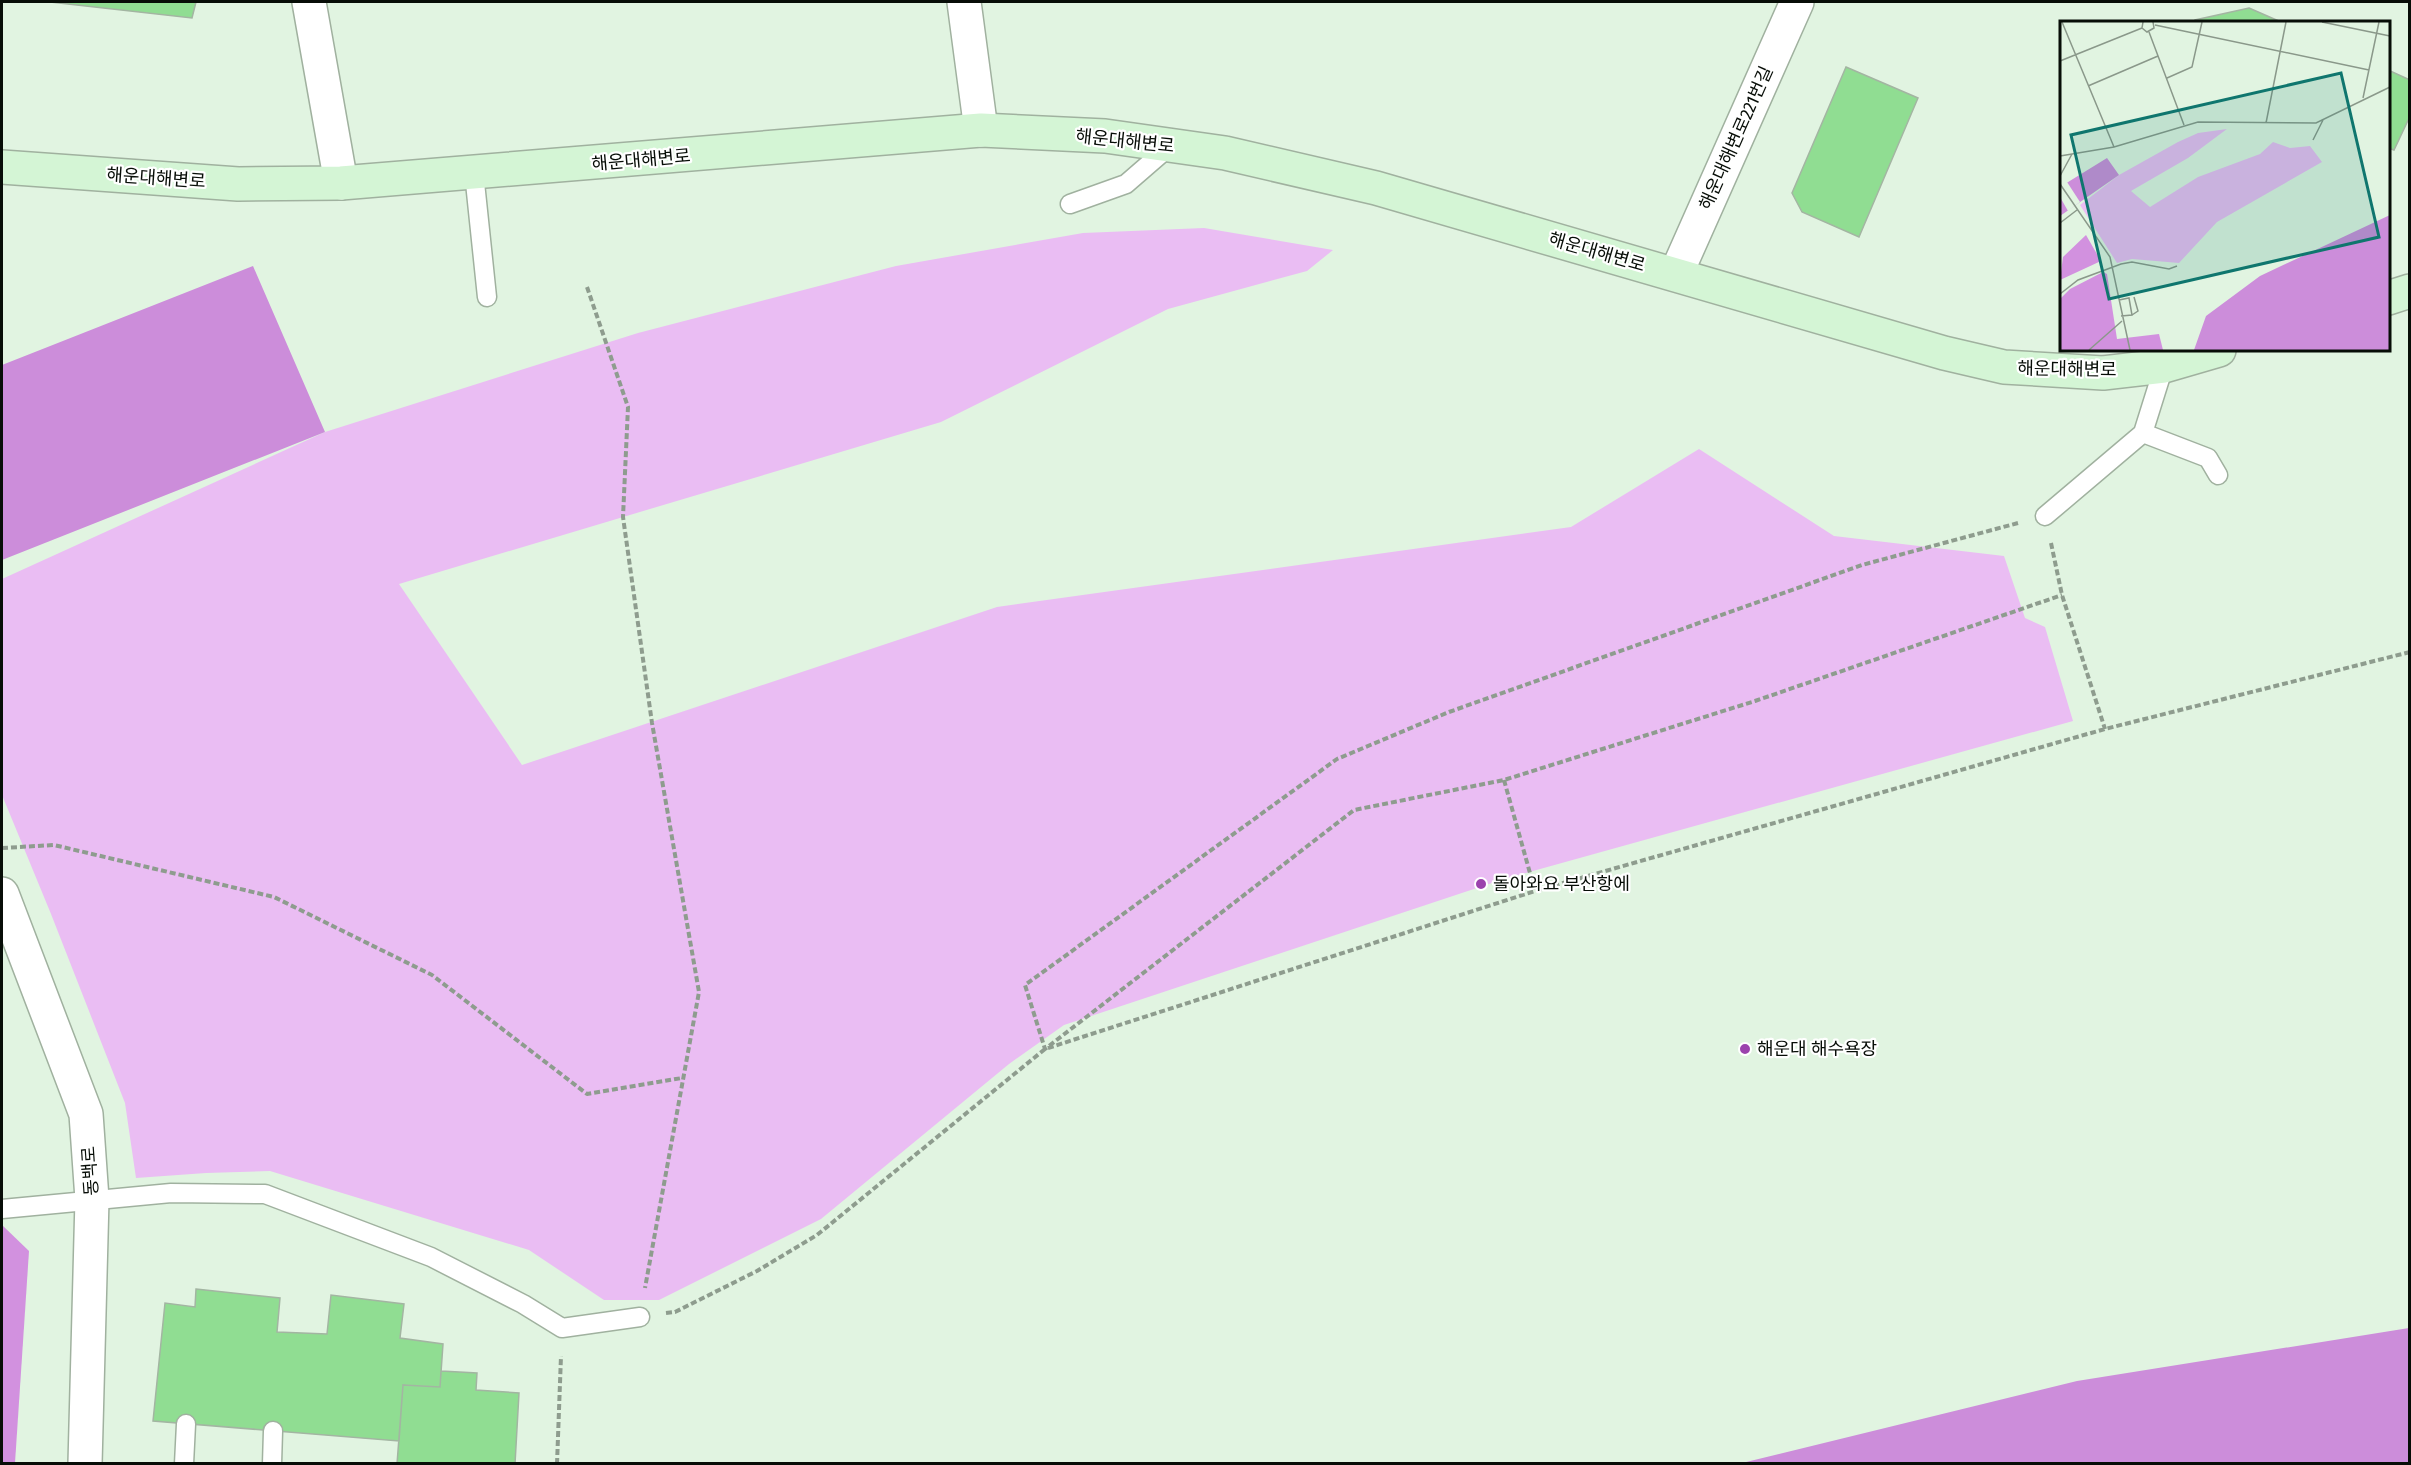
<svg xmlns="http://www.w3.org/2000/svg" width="2411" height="1465" font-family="'Fira Sans Condensed','Noto Sans KR',sans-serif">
<rect width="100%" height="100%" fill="#e1f4e1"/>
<path fill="#eabdf3" d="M1204,228l129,22 -26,21 -139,38 -227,113 -542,162 123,181 475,-158 574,-80 128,-78 135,87 170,20 21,62 20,9 28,94 -569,158 -440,146 -55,39 -188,155 -162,81h-55l-75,-50 -259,-79 -64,2 -70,5 -11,-75 -74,-189 -49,-119v-216l323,-147 313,-99 258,-67 187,-33z"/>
<path fill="#d291df" d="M2,1225l27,26 -14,212h-13z"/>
<path fill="#cc8dda" d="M253,266l72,166 -323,128v-195z
M2409,1328v135h-667l335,-82z"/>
<path fill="#90dd92" stroke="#a3b5a2" stroke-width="1.5" d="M50,2h146l-4,16z
M2249,8l32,14h-87l1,-2z
M1846,67l72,31 -59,139 -57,-25 -10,-19z
M2388,70l22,10v36l-16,34 -6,-2z
M196,1289l84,9 -3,34 50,2 4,-39 73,9 -4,34 43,6 -3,43 -37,-2 -4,56 -246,-20 12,-118 30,4z
M441,1371l36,2 -1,17 43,3 -4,71h-118l6,-79 37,2z"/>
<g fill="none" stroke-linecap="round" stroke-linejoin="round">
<defs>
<path id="service" d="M474,173l13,124
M1070,204l56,-20 45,-39
M2143,433l65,25 10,17
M2045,516l98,-83 21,-67
M2,1209l169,-16 94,1 166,63 92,47 39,24 78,-11
M184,1464l2,-40
M272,1464l1,-33"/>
<path id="minor" d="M309,2l32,181
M964,2l17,128
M1676,274l121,-272
M2,894l84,220 6,85 -7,265"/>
<path id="secondary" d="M2,167l236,17 103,-1 640,-53 124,6 120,17 151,35 568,165 60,14 99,6 61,-7 55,-16
M2388,298l22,-7"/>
</defs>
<use href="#service" stroke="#a0b19f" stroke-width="21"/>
<use href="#minor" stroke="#a0b19f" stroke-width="36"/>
<use href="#secondary" stroke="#a0b19f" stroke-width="36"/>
<path stroke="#8e9c8e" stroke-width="4" stroke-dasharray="6 3" stroke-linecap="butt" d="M587,287l41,120 -5,110 29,206 47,269 -54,296
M2018,523l-156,42 -413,147 -112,47 -312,226 20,64 309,-239 150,-30 251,-79 307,-106
M2051,543l11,52 43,134
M1504,780l31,111
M2,848l52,-3 220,52 158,78 155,119 95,-16
M666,1313l9,-1 82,-41 60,-36 228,-186 490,-158 570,-162 305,-77
M557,1464l4,-108"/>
<use href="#service" stroke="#fff" stroke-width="18"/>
<use href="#minor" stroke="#fff" stroke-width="33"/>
<use href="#secondary" stroke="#d4f5d5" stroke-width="33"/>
</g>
<g fill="#9b42ad" stroke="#fff" stroke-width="2">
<circle cx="1481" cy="884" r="6"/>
<circle cx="1745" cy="1049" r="6"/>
</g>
<g text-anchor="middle" stroke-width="4.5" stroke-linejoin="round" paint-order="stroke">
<g font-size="18" fill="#070d07" stroke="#fff">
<text transform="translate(1736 138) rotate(-66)" y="6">해운대해변로221번길</text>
<text transform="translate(1125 141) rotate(6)" y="6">해운대해변로</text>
<text transform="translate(641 160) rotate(-5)" y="6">해운대해변로</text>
<text transform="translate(156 178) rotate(4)" y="6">해운대해변로</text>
<text transform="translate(1597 252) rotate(16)" y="6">해운대해변로</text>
<text transform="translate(2067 369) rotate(1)" y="6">해운대해변로</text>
<text transform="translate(90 1171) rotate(-94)" y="6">동백로</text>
</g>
<g font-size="18" fill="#070d07" stroke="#fff" text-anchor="start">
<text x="1493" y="890">돌아와요 부산항에</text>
<text x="1757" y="1055">해운대 해수욕장</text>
</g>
</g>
<g transform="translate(2060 21)">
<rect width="330" height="330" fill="#e1f4e1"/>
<path d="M167,108l-39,29 -57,33 19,16 48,-30 62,-23 13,-12 17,6 20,-2 12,16 -105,60 -38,41 -47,-4 -15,4 -37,-58 39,-30 59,-33 20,-9z" fill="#eabdf3"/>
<path d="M26,214l15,26 -41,19 3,-23zM43,251l4,2 10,65 42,-5 4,16h-103v-51l10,-10z" fill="#d291df"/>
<path d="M47,137l12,17 -59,41v-29zM330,194v135h-196l12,-34 54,-40z" fill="#cc8dda"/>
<path d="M7,161l13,20 -12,9 -8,-14v-13z" fill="#e1f4e1"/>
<path fill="none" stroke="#8a988a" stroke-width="1.5" d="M2,1l52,125M83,1l-1,6 5,4 7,-4 -1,-6M262,1l68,14M95,4l214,45M89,11l35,93M0,40l82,-33M107,57l25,-11 10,-45M28,65l70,-30M303,77l16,-76M206,102l20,-101M253,119l10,-20M0,135l54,-9 84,-25 118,1 74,-36M0,155l12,-22M0,163l50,73 20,93M0,202l17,-13M0,273l18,-14 43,-16 11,-2 37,7 8,-3M59,279l10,-2 3,17 -11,1M72,294l6,-4 -4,-14M29,329l33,-29"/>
<path fill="#0f766e" fill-opacity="0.15" stroke="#0f766e" stroke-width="3" d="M281,52l38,164 -270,62 -38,-164z"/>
<rect width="330" height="330" fill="none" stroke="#070d07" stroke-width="3"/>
</g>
<rect width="2411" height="1465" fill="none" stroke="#070d07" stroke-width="6"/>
</svg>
